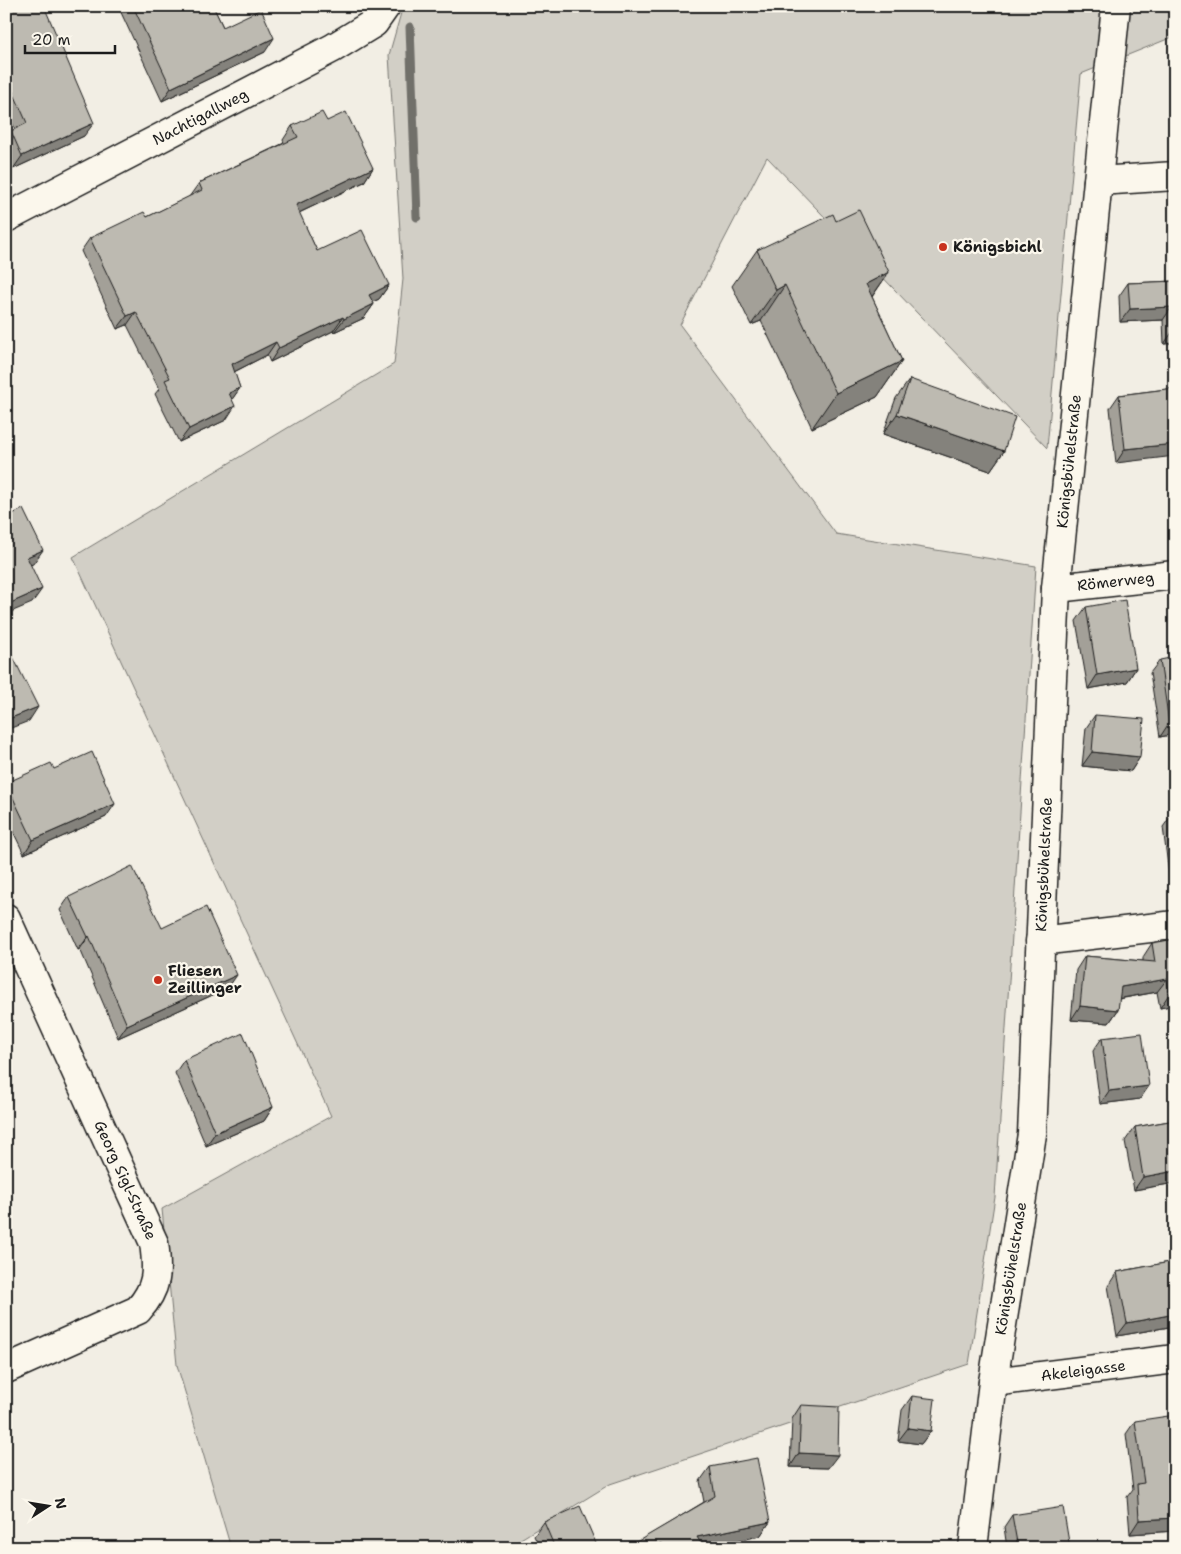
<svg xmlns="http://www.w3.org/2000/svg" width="1181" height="1554" font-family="'Shantell Sans',sans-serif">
<rect width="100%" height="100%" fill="#f2eee4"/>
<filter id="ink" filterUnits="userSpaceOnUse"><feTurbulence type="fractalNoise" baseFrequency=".02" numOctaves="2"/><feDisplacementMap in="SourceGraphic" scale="10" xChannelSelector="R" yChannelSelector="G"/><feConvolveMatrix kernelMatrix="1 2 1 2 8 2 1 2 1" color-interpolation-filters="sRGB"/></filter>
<g filter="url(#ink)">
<path fill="#d2cfc6" stroke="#777671" d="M403,6h772v30l-94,38 -34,374 -280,-291 -87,168 156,209 200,32 -41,631 -26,167 -359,120 -104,64h-275l-54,-183 -15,-156 169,-93 -258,-559 321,-193 9,-85 -14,-224z"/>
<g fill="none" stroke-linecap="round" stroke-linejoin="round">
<path stroke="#716f6b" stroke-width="9" d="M410,27l7,190"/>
<defs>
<g id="minor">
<path d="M1098,181l77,-5"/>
<path id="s1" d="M6,218l327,-170 41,-25 12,-17"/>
<path id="s2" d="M1056,588l119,-13"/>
<path id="s3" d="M6,918l148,325c4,28 4,45 -16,67l-132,59"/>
<path d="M1040,941l135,-16"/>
<path id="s4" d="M993,1382l182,-23"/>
<path id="s5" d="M973,1548l20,-166 39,-248 24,-546 60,-582"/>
</g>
</defs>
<use href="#minor" stroke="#1c1c1c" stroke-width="31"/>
<use href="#minor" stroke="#fbf7ec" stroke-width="28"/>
</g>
<path fill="#a3a098" stroke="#1c1c1c" d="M6,6l78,130 -71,33 -7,-15v-17l5,-6 4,-2 -9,-19z
M118,6h95l10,21 42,25 -103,49z
M327,121l46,47 -9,14 -65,31 18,38 72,34 -10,14 -6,3 1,2 -10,14 -30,14 -1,-1 -63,31 -3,-7 -33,17 6,16 -8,11 -6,21 -47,22 -24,-48 4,-5 -32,-64 -10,4 -36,-78 9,-13 57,-21 42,-20 10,-14 85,-40 -1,-3 9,-14z
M836,221l53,51 -17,25 30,64 -25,36 -65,31 -51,-107 -10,4 -19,-39 25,-36z
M1175,281v62l-11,1 -1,-24 -43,2 -1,-26 9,-13z
M910,379l94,72 -14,20 -107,-37 13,-36z
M1175,388l-59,75 -6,-55 9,-13z
M1086,607l50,61 -9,14 -39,7 -12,-68z
M1160,660l15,74 -15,3 -10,-64z
M1095,715l45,42 -9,14 -49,-5 4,-38z
M54,769l52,48 -82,37 -18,-37v-34z
M1173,813h2v77h-4l-8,-63z
M69,897l93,31 66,60 -110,50 -38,-89 -2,1 -18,-40z
M1175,939v66l-15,3 -3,-16 -38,7 -1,11 -9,13 -38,-3 5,-50 9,-14 58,5v-4l9,-14z
M1102,1038l38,61 -40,5 -7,-53z
M184,1060l89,47 -9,14 -58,25 -31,-73z
M1175,1120v63l-41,7 -9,-49 10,-14z
M1175,1261v65l-58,10 -9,-50 9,-14z
M912,1396l19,35 -10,13 -23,-3 4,-31z
M801,1405l27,63 -38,-1 2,-48z
M1135,1421l40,110 -45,3 -3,-37 6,-8 -7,-55z
M710,1467l60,55 -10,14 -59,12h-73l76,-46 -4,-21z
M1012,1515l58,33h-63l-3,-21z
M544,1522l54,26h-58l-6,-12z"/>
<path fill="#84827c" stroke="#1c1c1c" d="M274,38l-9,14 -103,49 9,-13z
M94,123l-10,13 -71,33 9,-13z
M373,168l-9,14 -78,37 10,-14z
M889,272l-25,36 2,-24z
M389,285l-10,14 -19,9 9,-13z
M785,285l-24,36 -10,4 25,-35z
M374,304l-10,14 -30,14 10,-13z
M1172,307l-9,13 -43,2 10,-13z
M136,312l-9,13 -10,4 10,-13z
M343,317l-10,14 -63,31 9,-14z
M1173,331h2v12l-11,1z
M276,342l-9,13 -45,23 10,-14z
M902,361l-25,36 -65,31 24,-35z
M240,388l-9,13 -2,-8z
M235,406l-9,14 -47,22 10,-13z
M897,414l107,37 -14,20 -107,-37z
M1175,444v12l-59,7 9,-14z
M43,550l-10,14 -16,6 10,-13z
M42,589l-10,14 -26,11v-9z
M1136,668l-9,14 -39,7 9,-14z
M38,707l-9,14 -23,9v-10z
M1175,722v12l-15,3 9,-14z
M1092,752l48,5 -9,14 -49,-5z
M115,804l-9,13 -82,37 9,-14z
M1175,885v5h-4z
M89,936l-9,13 -2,1 10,-13z
M237,975l-9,13 -110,50 9,-13z
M1167,979l-10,13 -46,8 10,-13z
M1175,993v12l-15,3 9,-14z
M1080,1006l38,4 -9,13 -38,-3z
M1149,1086l-9,13 -40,5 9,-13z
M273,1107l-9,14 -58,25 9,-13z
M1175,1171v12l-41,7 9,-13z
M1175,1314v12l-58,10 10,-13z
M908,1428l23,3 -10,13 -23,-3z
M799,1453l39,2 -10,13 -38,-1z
M1175,1518v13l-45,3 9,-14z
M770,1522l-10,14 -59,12h-11l7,-11z
M662,1544l-3,4h-14z"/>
<path fill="#bdbab1" stroke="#1c1c1c" d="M6,6h38l50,117 -72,33 -11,-25 16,-8 -21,-47z
M133,6h80l10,21 38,-18 13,29 -103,50z
M322,112l5,9 19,-9 27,56 -77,37 21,46 45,-21 27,55 -20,10 5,9 -30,15 -1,-2 -64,31 -3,-6 -44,22 8,24 -11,5 6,13 -46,23 -24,-49 5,-2 -34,-66 -9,4 -37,-78 54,-26 3,5 55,-27 -3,-7 99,-46 -6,-11z
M859,210l30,62 -23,12 36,77 -66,32 -51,-108 -9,5 -19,-40 76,-36 3,7z
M1175,281v50h-2l-1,-24 -42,2 -2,-26z
M910,379l105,38 -11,34 -107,-37z
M1175,388v56l-50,5 -6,-54z
M23,509l20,41 -16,7 15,32 -36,16v-88z
M1125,600l11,68 -39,7 -11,-68z
M6,643l32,64 -32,13z
M1175,657v65l-6,1 -9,-63z
M1095,715l49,4 -4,38 -48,-5z
M92,752l23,52 -82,36 -27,-57 45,-20 3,6z
M1173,813h2v17z
M132,866l30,62 44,-21 31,68 -110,50 -38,-89 -1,1 -19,-40z
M1175,939v54l-6,1 -2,-15 -46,8 -3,23 -38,-4 5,-50 70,6 -3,-19z
M243,1033l30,74 -58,26 -31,-73z
M1142,1033l7,53 -40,5 -7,-53z
M1175,1120v51l-32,6 -8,-50z
M1175,1261v53l-48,9 -10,-51z
M912,1396l23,3 -4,32 -23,-3z
M801,1405l38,2 -1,48 -39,-2z
M1175,1415v103l-36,2 -2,-36 7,-1 -9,-62z
M757,1458l13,64 -73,15 5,8 -5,3h-33l-2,-4 -17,4h-17v-1l87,-51 -5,-29z
M580,1506l18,42h-43l-11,-26z
M1063,1507l7,41h-52l-6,-33z"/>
</g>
<g fill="#c8321e" stroke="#fbf7ec" stroke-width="2">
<circle cx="943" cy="247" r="5"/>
<circle cx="158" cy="980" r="5"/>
</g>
<g text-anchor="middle" stroke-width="4.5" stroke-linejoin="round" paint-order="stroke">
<g font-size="15" fill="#1c1c1c" stroke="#fbf7ec">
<text dy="5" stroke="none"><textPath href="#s1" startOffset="219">Nachtigallweg</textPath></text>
<text dy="5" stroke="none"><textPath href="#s5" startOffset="1092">Königsbühelstraße</textPath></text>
<text dy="5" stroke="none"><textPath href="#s2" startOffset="60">Römerweg</textPath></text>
<text dy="5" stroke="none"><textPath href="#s5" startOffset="688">Königsbühelstraße</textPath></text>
<text dy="5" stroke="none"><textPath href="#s3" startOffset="288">Georg Sigl-Straße</textPath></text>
<text dy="5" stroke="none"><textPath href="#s5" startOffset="282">Königsbühelstraße</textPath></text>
<text dy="5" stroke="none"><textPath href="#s4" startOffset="91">Akeleigasse</textPath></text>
</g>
<g font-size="15" font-weight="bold" fill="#1c1c1c" stroke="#fbf7ec" text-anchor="start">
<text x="953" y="252">Königsbichl</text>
<text x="168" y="976">Fliesen<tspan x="168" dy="17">Zeillinger</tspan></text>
</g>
</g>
<rect width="1181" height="1554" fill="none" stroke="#fbf7ec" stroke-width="25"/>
<rect x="12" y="12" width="1156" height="1529" fill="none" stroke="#1c1c1c" stroke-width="2" filter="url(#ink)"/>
<g transform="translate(48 1506) rotate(78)" stroke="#fbf7ec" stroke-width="4" paint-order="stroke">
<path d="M0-4L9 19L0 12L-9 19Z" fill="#1c1c1c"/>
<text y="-8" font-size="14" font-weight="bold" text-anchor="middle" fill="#1c1c1c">N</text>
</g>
<path d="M25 45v8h90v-8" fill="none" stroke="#1c1c1c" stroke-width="2.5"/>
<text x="32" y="45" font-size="15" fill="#1c1c1c" stroke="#fbf7ec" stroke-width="4" paint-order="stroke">20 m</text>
</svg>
